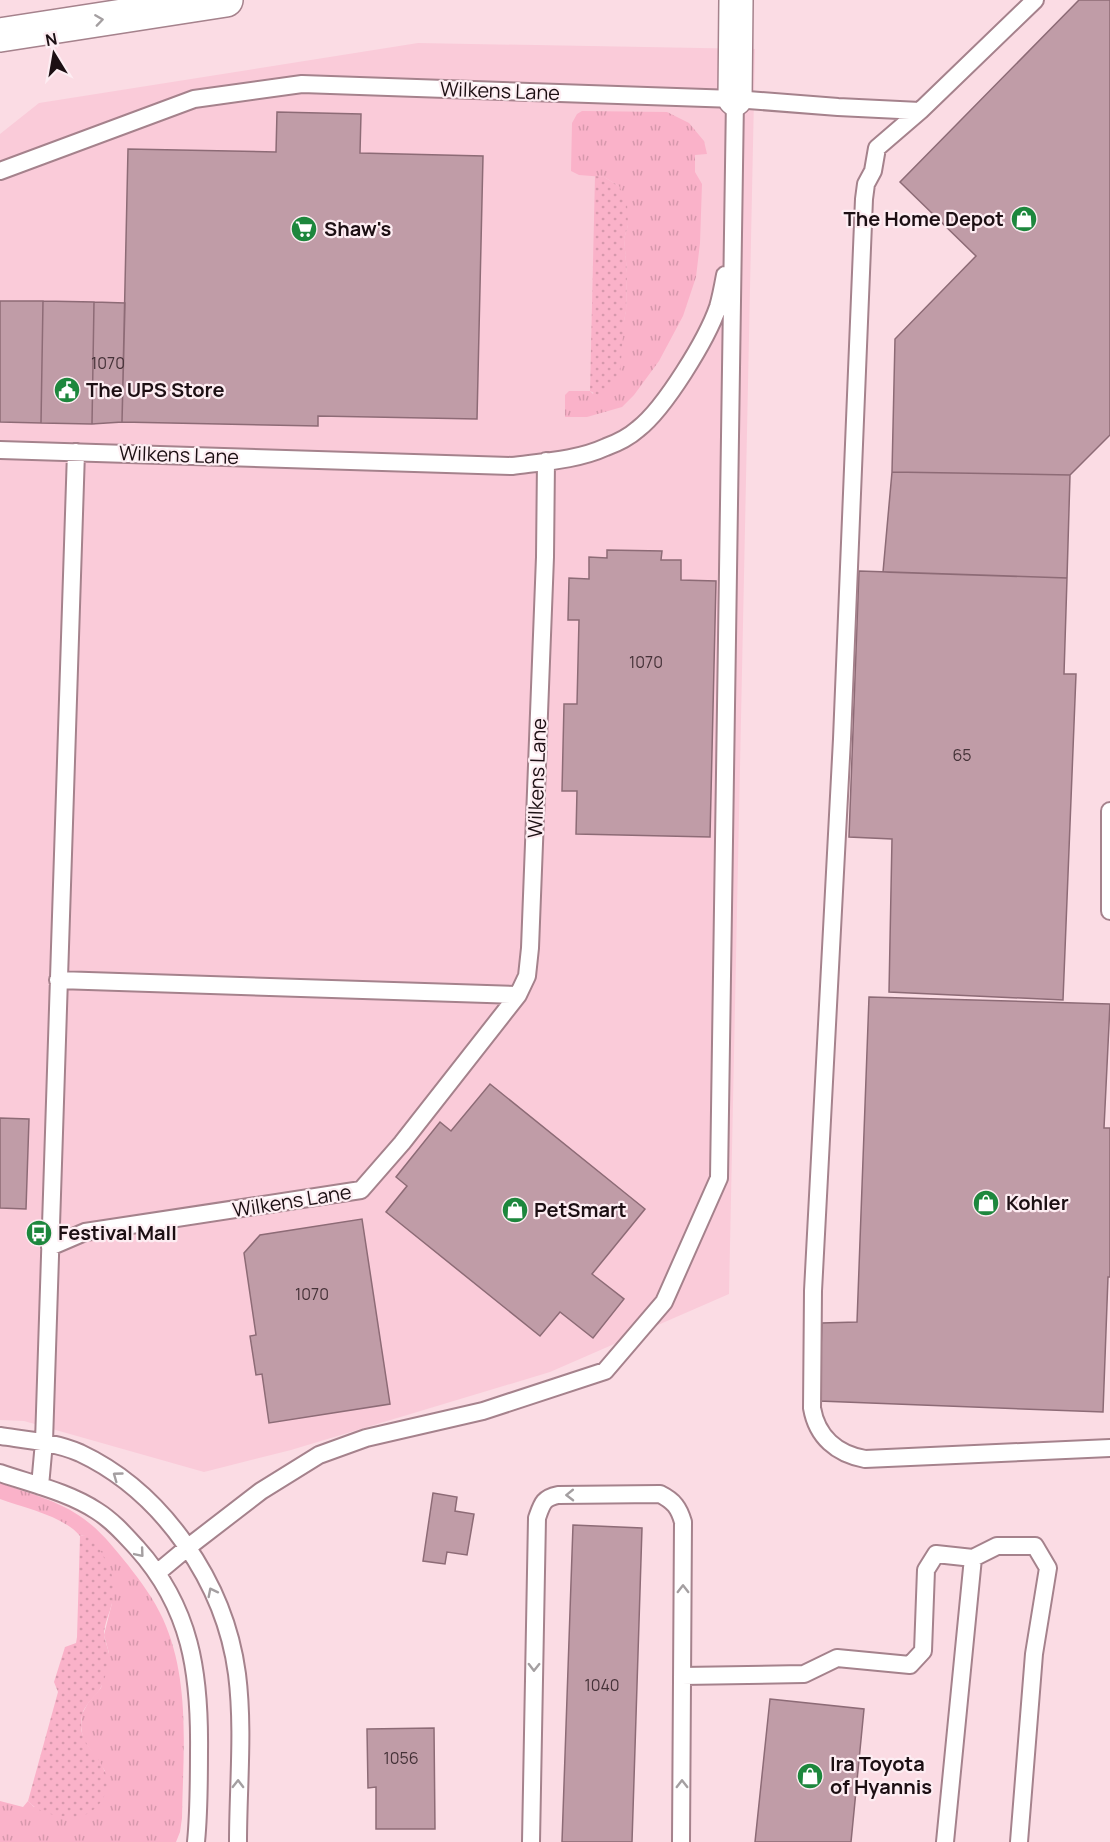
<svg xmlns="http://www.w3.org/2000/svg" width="1110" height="1842" font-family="Manrope,sans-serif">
<defs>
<pattern id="grass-tufts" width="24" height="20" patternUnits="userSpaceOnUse" patternTransform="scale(1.5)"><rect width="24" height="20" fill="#fab2c9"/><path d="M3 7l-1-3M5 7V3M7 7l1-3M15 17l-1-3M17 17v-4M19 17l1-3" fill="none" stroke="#d698ac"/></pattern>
<pattern id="garden-dots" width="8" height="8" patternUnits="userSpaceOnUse" patternTransform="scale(1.5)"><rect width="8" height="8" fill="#fab2c9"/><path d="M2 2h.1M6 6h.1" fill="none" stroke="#d698ac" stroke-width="1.8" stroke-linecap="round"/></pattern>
</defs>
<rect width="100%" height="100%" fill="#fbdce4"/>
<path fill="#facbd9" d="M418,43l337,6 -26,1245 -179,78 -259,78 -87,22 -180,-51 -24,-1v-1286l39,-31z"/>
<path fill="url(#grass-tufts)" d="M582,111l85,1 22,11 15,18 3,13 -12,1v17l7,12 -2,59 -4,34 -13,39 -24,45 -25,34 -12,12 -35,10h-22v-22l4,-4h21l3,3 31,-73 2,-10 1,-38 -3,-34 4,-14 -9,-39 -15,-9 -25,-2 -8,-4 1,-48 5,-9z
M0,1483c28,10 60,18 84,36 18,13 30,29 44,46 13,17 26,34 35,54 28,62 20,133 19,199l-2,14 -4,10h-176v-41l23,6 5,-6 6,6 71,-36 -22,-32 -2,-13 1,-12 6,-11 13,-15 8,-35 -5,-18 8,-32 -28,-68 -4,1c-16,-20 -56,-28 -80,-37z"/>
<path fill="url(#garden-dots)" d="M595,176l9,1 15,9 8,17 1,22 -4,14 3,34 -1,38 -2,10 -4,53 -9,14 -11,8 -10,-5z
M84,1535c16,7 32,40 30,57 -1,14 -8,26 -10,40 0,8 4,15 5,22 0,10 -3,22 -7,31 -4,11 -17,17 -20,30 -6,28 15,35 23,57 8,21 -9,44 -31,45 -4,0 -9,-1 -14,-1 -12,-2 -23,-5 -32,-15l30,-109 -4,-10 11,-35 11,-4 1,-6 3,-101z"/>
<path fill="#c09ca7" stroke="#8d6b76" stroke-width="1.5" d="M1079,0h31v435l-40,40 -178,-3 3,-133 81,-83 -76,-74z
M277,112l84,2 -1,39 123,3 -6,263 -159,-3v10l-196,-4 6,-273 148,3z
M0,301h43l-2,122 -41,-1z
M43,301l51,1 -2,122 -51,-1z
M94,302l31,1 -3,119 -30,2z
M892,472l178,3 -3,103 -184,-6z
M607,550l55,1 -1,9h20v20l35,1 -6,256 -134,-3 1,-43h-15l2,-87h13l2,-84h-11l1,-42 20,1v-22l18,1z
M859,571l208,7 -3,96h12l-13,326 -174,-8 3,-153 -43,-2z
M869,997l241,7 -6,124h6v149h-2l-5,135 -284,-11 3,-78 35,-1z
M490,1084l155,125 -53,65 32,25 -31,39 -33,-26 -20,24 -154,-124 21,-26 -11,-9 44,-55 11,9z
M0,1118l29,1 -3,90 -26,-1z
M362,1219l28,185 -121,19 -7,-49 -6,1 -6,-39 6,-1 -12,-82 16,-18z
M433,1493l24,4 -2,14 19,3 -7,41 -20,-3 -2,12 -22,-3z
M573,1525l69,3 -10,314h-70z
M770,1699l94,10 -13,133h-96z
M434,1728l1,101h-59v-42l-8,1 -1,-59z"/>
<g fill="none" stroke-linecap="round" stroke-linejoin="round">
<defs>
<path id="service" d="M920,111l-43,37 -4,23 -7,13 -2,15 -22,540 -29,552 -1,117c5,29 25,46 53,51l245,-11
M0,171l194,-72 108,-15 433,15 103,8 82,4 115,-111
M0,450l512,16c30,-4 66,-6 94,-19 11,-4 23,-10 32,-18 27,-21 69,-90 80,-122 3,-10 5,-21 7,-32
M1110,811v100
M58,980l460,15
M50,1247l35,-15 276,-42 41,-47 116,-148 9,-19 3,-28 15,-391 1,-96
M0,1436c27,4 55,6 80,17 83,39 145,130 157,221 7,55 1,113 1,168
M0,1473c32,11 68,19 97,38 16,10 28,24 40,37 54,60 63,125 62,203 0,31 0,61 -3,91
M40,1486l4,-44 32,-990
M157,1573l30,-25 74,-57 58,-36 47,-17 117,-27 122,-40 59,-69 55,-124 16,-1079
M682,1676l122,-2 33,-16 73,7 13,-14 3,-81 10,-16 37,4
M531,1842l6,-324c5,-14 6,-20 21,-23l102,-1c14,7 19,14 23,28l-2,320
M945,1842l28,-284 24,-12h38l13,22 -14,86 -15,188"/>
<path id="minor" d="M0,35l226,-35
M735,99l1,-99"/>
</defs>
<use href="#service" stroke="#a5828c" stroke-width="20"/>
<use href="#minor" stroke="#a5828c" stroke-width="36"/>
<use href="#service" stroke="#fff" stroke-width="16"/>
<use href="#minor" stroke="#fff" stroke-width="33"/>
</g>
<defs><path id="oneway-chevron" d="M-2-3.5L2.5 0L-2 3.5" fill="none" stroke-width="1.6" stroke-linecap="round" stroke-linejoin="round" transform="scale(1.5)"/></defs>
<g stroke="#a49fa1">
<use href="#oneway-chevron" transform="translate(99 20) rotate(-8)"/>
<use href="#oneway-chevron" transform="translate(117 1476) rotate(-144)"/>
<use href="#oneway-chevron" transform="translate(570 1495) rotate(179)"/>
<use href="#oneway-chevron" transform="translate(140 1553) rotate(50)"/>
<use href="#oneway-chevron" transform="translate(683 1589) rotate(-90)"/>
<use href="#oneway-chevron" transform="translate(212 1592) rotate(-117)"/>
<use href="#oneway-chevron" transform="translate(534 1667) rotate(91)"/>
<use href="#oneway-chevron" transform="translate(238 1784) rotate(-89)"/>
<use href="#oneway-chevron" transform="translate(682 1784) rotate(-90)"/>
</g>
<defs>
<symbol id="shop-disc" viewBox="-11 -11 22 22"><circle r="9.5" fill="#1d873d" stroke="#fdedf2"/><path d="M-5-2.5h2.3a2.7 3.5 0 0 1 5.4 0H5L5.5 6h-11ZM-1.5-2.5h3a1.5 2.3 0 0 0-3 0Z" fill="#fff"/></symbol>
<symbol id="supermarket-disc" viewBox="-11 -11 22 22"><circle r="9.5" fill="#1d873d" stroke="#fdedf2"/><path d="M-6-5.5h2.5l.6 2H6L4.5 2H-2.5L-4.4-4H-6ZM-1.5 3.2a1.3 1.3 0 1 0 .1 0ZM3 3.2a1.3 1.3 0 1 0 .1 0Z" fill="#fff"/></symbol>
<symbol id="civic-disc" viewBox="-11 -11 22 22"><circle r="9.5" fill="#1d873d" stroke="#fdedf2"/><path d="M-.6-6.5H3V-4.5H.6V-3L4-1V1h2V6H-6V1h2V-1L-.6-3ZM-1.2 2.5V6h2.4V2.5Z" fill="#fff"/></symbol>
<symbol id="bus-disc" viewBox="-11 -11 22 22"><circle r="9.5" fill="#1d873d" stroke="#fdedf2"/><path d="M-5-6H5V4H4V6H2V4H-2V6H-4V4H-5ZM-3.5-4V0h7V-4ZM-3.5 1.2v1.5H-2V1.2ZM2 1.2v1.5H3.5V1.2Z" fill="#fff"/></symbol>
</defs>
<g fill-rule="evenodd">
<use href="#shop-disc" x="1009" y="204" width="30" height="30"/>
<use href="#supermarket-disc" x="289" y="214" width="30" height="30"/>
<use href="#civic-disc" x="52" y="375" width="30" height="30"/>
<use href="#shop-disc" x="971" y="1188" width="30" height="30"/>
<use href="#shop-disc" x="500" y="1195" width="30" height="30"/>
<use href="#bus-disc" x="24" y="1218" width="30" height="30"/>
<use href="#shop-disc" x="795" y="1761" width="30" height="30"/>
</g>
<g text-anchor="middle" stroke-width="4.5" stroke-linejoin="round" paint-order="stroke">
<g font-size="16" fill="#453238">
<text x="108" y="369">1070</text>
<text x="646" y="668">1070</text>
<text x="962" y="761">65</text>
<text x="312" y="1300">1070</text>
<text x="602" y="1691">1040</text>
<text x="401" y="1764">1056</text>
</g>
<g font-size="20" fill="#1c0f13" stroke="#fdedf2">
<text transform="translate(500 91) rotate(2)" y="7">Wilkens Lane</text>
<text transform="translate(179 455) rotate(2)" y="7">Wilkens Lane</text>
<text transform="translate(537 778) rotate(-88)" y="7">Wilkens Lane</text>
<text transform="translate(292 1201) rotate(-9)" y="7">Wilkens Lane</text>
</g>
<g font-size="20" font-weight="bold" fill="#1c0f13" stroke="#fdedf2" text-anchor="start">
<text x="1004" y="226" text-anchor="end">The Home Depot</text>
<text x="324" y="236">Shaw's</text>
<text x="86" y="397">The UPS Store</text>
<text x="1006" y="1210">Kohler</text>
<text x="534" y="1217">PetSmart</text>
<text x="58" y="1240">Festival Mall</text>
<text x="830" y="1771">Ira Toyota<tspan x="830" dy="23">of Hyannis</tspan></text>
</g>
</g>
<g transform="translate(54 54) rotate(349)" stroke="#fdedf2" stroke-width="4.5" paint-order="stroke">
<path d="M0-4.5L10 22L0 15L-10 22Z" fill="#1c0f13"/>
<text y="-9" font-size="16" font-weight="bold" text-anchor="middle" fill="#1c0f13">N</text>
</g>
</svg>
